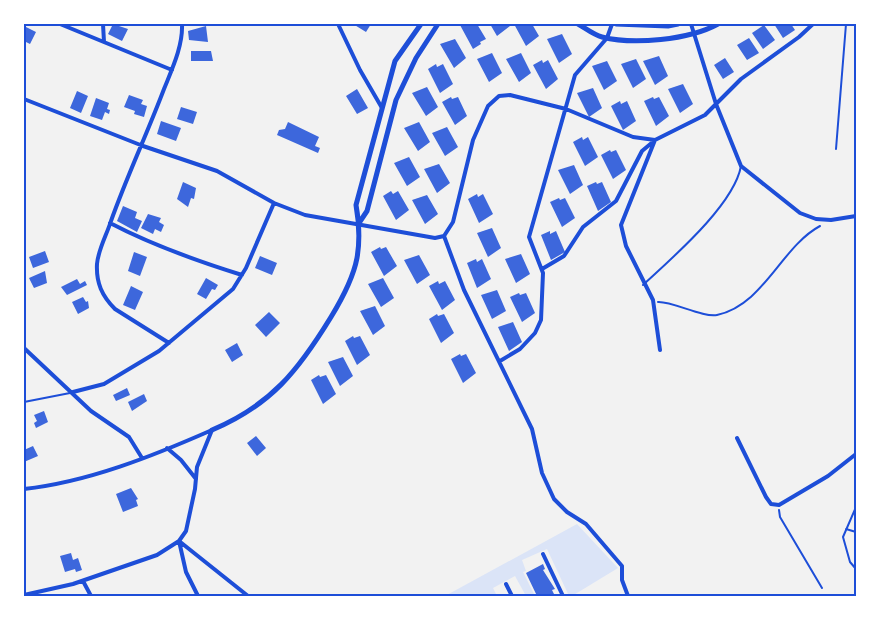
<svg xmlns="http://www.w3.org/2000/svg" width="880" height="620" font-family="Raleway,sans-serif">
<rect width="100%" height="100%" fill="#f2f2f2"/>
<path fill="#dbe4f7" d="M577,524l41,44 -46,28h-3l-22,-47 -25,11 4,11 -3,1 12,24h-9l-11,-20 -22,12 4,8h-52z"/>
<path fill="#3d67dc" d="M113,24l15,5 -6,12 -14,-7z
M353,24h18l-5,8z
M462,24h15l9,15 -6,3 1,2 -8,5 -13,-24z
M490,24h18l2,2 -13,10z
M514,24h18l7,12 -13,10z
M774,24h17l4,6 -12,8z
M764,25l11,15 -12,9 -11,-16z
M24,26l12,6 -6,12 -6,-3z
M206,26l2,16 -19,-2 -1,-9z
M562,34l10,20 -13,9 -12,-24z
M749,38l10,15 -12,7 -10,-15z
M455,39l11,19 -12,10 -14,-24z
M191,51h20l2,10h-22z
M492,53l10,20 -13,9 -12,-23z
M521,53l10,20 -12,9 -13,-23z
M659,56l9,20 -13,9 -12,-24z
M725,58l9,14 -11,7 -9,-14z
M636,59l10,20 -13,9 -12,-24z
M542,60l1,3 5,-3 10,19 -12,10 -13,-24z
M607,61l10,20 -13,9 -12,-24z
M436,64l1,3 6,-3 10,20 -13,9 -12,-24z
M683,84l10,20 -13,9 -12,-24z
M427,87l11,20 -12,9 -14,-23z
M593,88l9,20 -13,9 -12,-24z
M357,89l11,19 -11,6 -11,-18z
M77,91l11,5 -7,17 -11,-5z
M129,95l14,5 -2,4 6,2 -3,11 -10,-3 1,-3 -11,-4z
M451,97l1,2 6,-2 9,19 -12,9 -13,-23z
M653,97l1,2 5,-2 10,19 -13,10 -12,-25z
M96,98l13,5 -2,6 3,1 -1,4 -4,-2 -3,8 -12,-4z
M620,101l1,3 6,-3 9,20 -13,9 -12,-24z
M181,107l16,5 -4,12 -16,-5z
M161,121l20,7 -5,13 -19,-7z
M288,122l31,15 -4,9 5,2 -2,5 -41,-18 2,-5 6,-1z
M419,122l11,20 -12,9 -14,-23z
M447,127l11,20 -13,9 -13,-23z
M582,137l1,3 5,-3 10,20 -13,9 -12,-24z
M610,150l1,2 5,-2 10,20 -13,9 -12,-24z
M409,157l11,20 -13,9 -13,-23z
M439,164l11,19 -13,10 -13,-24z
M574,165l9,20 -13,9 -12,-24z
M183,182l13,6 -2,11 -3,-1 -3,9 -11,-8z
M596,182l1,2 5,-2 9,20 -13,9 -11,-25z
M391,191l2,3 5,-3 11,19 -13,10 -13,-24z
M477,194l1,3 5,-3 10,20 -14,9 -11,-24z
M427,195l11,19 -13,10 -13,-24z
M559,198l1,2 5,-2 10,20 -13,9 -12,-25z
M123,206l14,6 -2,6 7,3 -5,11 -20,-11z
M148,214l13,4 -2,4 5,3 -3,7 -6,-3 -2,5 -12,-6z
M492,228l9,20 -13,9 -11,-24z
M550,231v3l6,-3 9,21 -14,8 -10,-25z
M380,247l1,2 5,-2 11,19 -13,10 -13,-24z
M45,251l4,11 -16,6 -4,-11z
M134,252l13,5 -7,19 -12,-5z
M521,254l9,20 -14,9 -11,-24z
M419,255l11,20 -13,9 -13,-24z
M260,256l17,7 -5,12 -17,-7z
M476,259l1,3 5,-3 9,20 -14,9 -10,-25z
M45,271l2,12 -13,5 -5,-10z
M206,278l12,7 -3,5 -3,-1 -6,10 -9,-5z
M383,278l11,20 -13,9 -13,-23z
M77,279l3,5 5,-3 2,4 -20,10 -6,-8z
M438,281l1,3 6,-3 10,19 -13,10 -13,-24z
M131,286l12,6 -8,18 -12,-5z
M497,290l9,21 -14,8 -11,-24z
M519,293l1,2 6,-2 9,20 -13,9 -12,-25z
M83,297l3,5 2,-1 1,7 -11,6 -6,-12z
M375,306l10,20 -12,9 -13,-24z
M269,312l11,11 -14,14 -11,-12z
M437,314l1,2 6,-2 10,19 -13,10 -12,-24z
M513,322l9,20 -13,9 -11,-24z
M353,336l1,2 6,-2 10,19 -13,10 -12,-24z
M237,343l6,12 -11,7 -7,-12z
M460,354l1,2 5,-2 10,19 -13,10 -12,-24z
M343,357l10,19 -13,10 -12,-24z
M319,375l1,2 6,-2 10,19 -13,10 -12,-24z
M127,388l3,7 -14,6 -3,-6z
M144,394l3,7 -15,10 -4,-9z
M44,411l4,11 -12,6 -2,-5 3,-2 -3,-6z
M256,436l10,12 -9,8 -10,-13z
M33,446l5,10 -14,6v-12z
M131,488l7,11 -2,1 2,6 -15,6 -7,-18z
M71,553l2,7 5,-2 4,12 -6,2 -1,-3 -10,3 -5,-16z
M543,564l2,5 -2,1 12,19 -3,1 3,6h-18l-11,-23z"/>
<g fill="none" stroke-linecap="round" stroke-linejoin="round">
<path stroke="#1d4ed8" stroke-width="2" d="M836,149l10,-125
M658,302c14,-1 45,16 59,13 47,-10 64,-68 103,-89
M856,507l-13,30 7,25 6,7
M779,510l1,7 42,71
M846,529l10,3"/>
<path stroke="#1d4ed8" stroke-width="2" d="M643,285c29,-27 91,-80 98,-119
M24,402l46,-9"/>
<path stroke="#1d4ed8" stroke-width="4" d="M60,24l112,46
M103,24l1,18
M338,24l22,46 22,38
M691,24l25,80 25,62 59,47 16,6 15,1 25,-4
M24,99l119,47 74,25 57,32 31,12 130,23 9,-2
M655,140l-34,85 5,21 27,54 7,50
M110,223c42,22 87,38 132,52
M444,236l9,-14 20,-82 15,-34 11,-10 11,-1 56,14 67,28 22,3 50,-25 36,-36 58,-42 14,-13
M444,236l20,54 68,139 10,44 12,26 13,13 19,12 36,42v14l6,16
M542,269l22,-13 19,-29 33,-26 26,-50 12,-10
M169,343l-54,-34c-13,-13 -19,-26 -18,-45 1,-14 10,-30 14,-43 16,-45 36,-87 53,-132 8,-20 19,-43 18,-65
M24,348l67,63 38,26 13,21
M500,361l20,-12 15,-16 6,-13 2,-47 -14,-36 46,-162 32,-37 5,-14
M73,392l31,-8 55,-33 74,-62 13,-21 28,-65
M737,438l29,59 5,7 8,1 49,-29 28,-22
M167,448l14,12 15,19
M24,489c64,-7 129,-33 188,-59
M543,554l20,42
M83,581l8,15
M506,584l6,12
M24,595l49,-11 84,-29 22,-14 7,-10 9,-42 2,-22 15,-37
M198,596l-12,-24 -7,-31 69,55"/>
<path stroke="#1d4ed8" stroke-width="5" d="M578,24c7,4 16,11 24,13 31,8 87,3 116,-13
M616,24l52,2 10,-2
M359,223l8,-12 29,-111 20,-42 22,-34
M212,430c59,-25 86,-59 119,-113 11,-18 22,-38 26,-59 3,-17 2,-36 -1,-53l39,-144 26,-37"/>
</g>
<rect width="880" height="620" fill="none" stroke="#ffffff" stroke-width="50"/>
<rect x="25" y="25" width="830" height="570" fill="none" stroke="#1d4ed8" stroke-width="2"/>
</svg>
